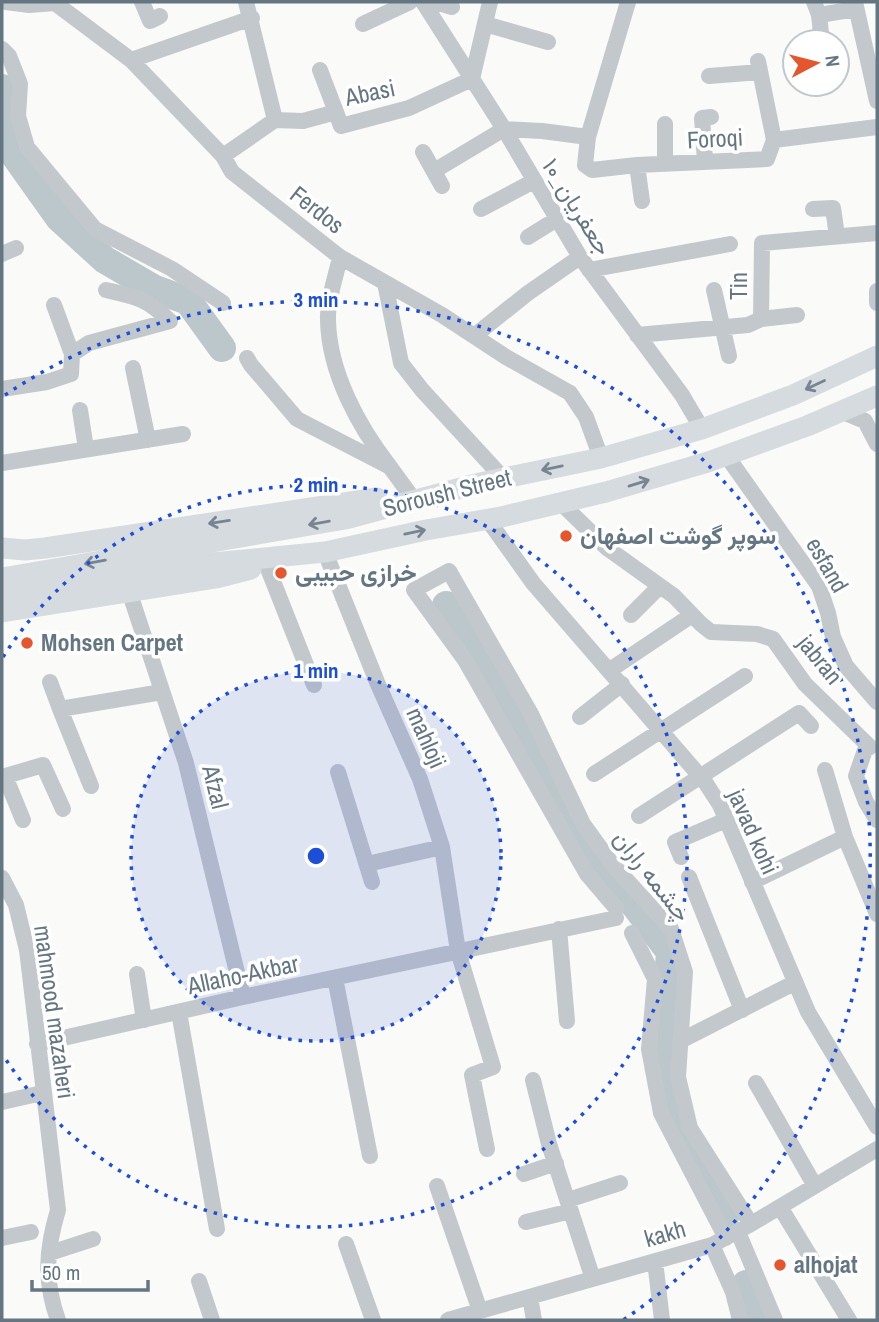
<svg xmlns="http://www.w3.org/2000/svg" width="879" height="1322" font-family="'Archivo Narrow',Vazirmatn,sans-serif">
<rect width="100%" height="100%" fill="#fafaf8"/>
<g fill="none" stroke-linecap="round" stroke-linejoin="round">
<path stroke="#bbc7cb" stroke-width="28" d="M2,88l3,7v16l7,41 47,66 46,42 50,29 33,12 34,47
M446,605l59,94 68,129 34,48 29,31 34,45 -3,44 -7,42 -1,27 10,40 56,112
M746,1284l16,36"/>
<path stroke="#c3c8cc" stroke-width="16" d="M6,2l23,3 26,-2 76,57 92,96 9,16 108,85 102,58 64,42 64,36 16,24 15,41
M142,2l8,19 10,-5
M246,2l29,118 28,1 33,-9 5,14 68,-18 63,-29 18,-77
M423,2l81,127 76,128 102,138 20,34
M436,2l16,5
M628,2l-40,135 -3,28 7,5 45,-5 130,-6 7,-19 103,-13
M814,2l5,13 3,27
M855,2l22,99
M819,15l37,-6
M363,24l47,-22
M485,24l63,18
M2,49l7,7 11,28 -2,32 9,31 68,82 77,40 51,34
M131,60l121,-42
M758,61l16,79
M320,70l16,42
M709,76l51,-4
M665,124v40
M423,152l19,34
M223,156l52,-36
M705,161l-3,-43 9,-1
M637,165l5,36
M434,171l70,-42 38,2 46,6
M481,209l53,-28
M813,209l20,-1 4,28
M528,237l29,-18
M2,254l14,-6
M340,257c-4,20 -13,43 -12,63 1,53 31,107 62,147
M589,270l141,-26
M385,283l16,80 21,27 81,88
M714,290l15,66
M877,291v12
M54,305l18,49
M761,319l36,-4
M637,335l111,-10 13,-6 1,-76 115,-10
M474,336l54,-43 52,-36
M247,358l4,7 46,54 93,48 19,26
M133,368l15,72
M2,389l45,-7 24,-8 1,-20 17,-11 81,-22c-24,-23 -33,-24 -64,-31
M80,410l6,39
M841,411l24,10 12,23
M726,455l93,131 9,27 5,24 13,29 31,36
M2,463l181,-29
M561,503l46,45 67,48 27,28 10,8 46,2 16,5 32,45 65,63 -5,3 -9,26 10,26 11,18
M488,520l45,63 172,199 15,23 88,207 69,115
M325,552l52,130 43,97 22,68 16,104 35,116 -21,8 15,74
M267,566l47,119
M129,591l57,172 57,234
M631,615l29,-29
M610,670l82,-55
M50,682l10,27
M580,717l42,-33
M825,770l20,67 32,77
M338,772l34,110
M594,774l151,-98
M5,776l18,44
M2,777l41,-12 20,44
M91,786l-31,-77 102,-17
M639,816l160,-103 12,13
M681,857l-6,-15 51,-22
M367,864l75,-17
M689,877l53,133
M2,878l14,27 11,45 31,260c-12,40 -14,71 0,110
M752,882l93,-45
M616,908l-29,-34 -122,-214 -51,-70 35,-19 82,143 52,110 29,40 59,65 14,43 -7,105 12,51 61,96
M559,929l8,92
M632,933l23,46 -6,70 12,64 65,125
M137,974l7,46
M335,978l35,178
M179,1012l38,217
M680,1041l114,-58
M37,1044l206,-47 373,-79
M533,1080l16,64 44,135
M756,1083l59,103
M2,1102l40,-9
M524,1174l32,-11
M437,1186l43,125
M568,1200l52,-17
M780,1207l69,113
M526,1222l45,-11
M738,1232l37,88
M2,1238l29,-6
M346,1244l27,76
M712,1245l21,47 7,28
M50,1253l43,-14
M655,1261l7,59
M199,1281l13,39
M530,1297l4,23
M448,1320l264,-75 39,-21 126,-75"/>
<path stroke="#d6dbdf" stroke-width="21" d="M2,548l23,2 20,-2 332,-50
M2,578l343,-59 135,-36 121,-25 101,-29 91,-34 84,-39
M2,595l211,-32 112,-11 101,-22 75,-13 105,-25 102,-30 99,-36 70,-30
M2,612l214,-34 35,-9"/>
</g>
<defs><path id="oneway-shaft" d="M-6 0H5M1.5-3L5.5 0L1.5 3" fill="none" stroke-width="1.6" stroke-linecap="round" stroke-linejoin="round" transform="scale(1.75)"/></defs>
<g stroke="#768591">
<use href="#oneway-shaft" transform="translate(815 385) rotate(155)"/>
<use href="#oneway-shaft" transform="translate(552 468) rotate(168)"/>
<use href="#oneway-shaft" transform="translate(639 483) rotate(-17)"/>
<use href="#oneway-shaft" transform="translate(219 522) rotate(171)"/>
<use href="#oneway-shaft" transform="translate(319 523) rotate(170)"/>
<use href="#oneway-shaft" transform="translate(415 532) rotate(-12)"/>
<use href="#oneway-shaft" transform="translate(95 562) rotate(170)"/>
</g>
<circle cx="316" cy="856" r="185" fill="#1d4ed8" fill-opacity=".12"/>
<g fill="none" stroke="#1d4ed8" stroke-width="3.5" stroke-dasharray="3.5 7">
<circle cx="316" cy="856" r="185"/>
<path d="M3 657A371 371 0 1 1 3 1055"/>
<path d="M5 395A556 556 0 1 1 623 1320"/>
</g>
<g fill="#e4572e" stroke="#fff" stroke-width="2.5">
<circle cx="566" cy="536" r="7"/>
<circle cx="281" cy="573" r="7"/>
<circle cx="27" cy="643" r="7"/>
<circle cx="780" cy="1265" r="7"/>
</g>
<g text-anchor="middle" stroke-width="7" stroke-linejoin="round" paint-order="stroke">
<g font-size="24" fill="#657683" stroke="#fff">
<text transform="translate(370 93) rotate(-12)" y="8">Abasi</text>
<text transform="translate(715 139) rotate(-3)" y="8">Foroqi</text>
<text transform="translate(577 207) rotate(58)" y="8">۱۰_جعفریان</text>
<text transform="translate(317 210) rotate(38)" y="8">Ferdos</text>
<text transform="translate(739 286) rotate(-90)" y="8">Tin</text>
<text transform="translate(447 493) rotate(-14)" y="8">Soroush Street</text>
<text transform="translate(827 565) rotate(60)" y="8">esfand</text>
<text transform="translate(820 660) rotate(51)" y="8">jabran</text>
<text transform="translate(426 738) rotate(66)" y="8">mahloji</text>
<text transform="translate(215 787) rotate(76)" y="8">Afzal</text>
<text transform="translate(753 832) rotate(66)" y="8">javad kohi</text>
<text transform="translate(652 876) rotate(52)" y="8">چشمه راران</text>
<text transform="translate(243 975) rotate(-12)" y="8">Allaho-Akbar</text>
<text transform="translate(54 1012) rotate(82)" y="8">mahmood mazaheri</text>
<text transform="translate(665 1234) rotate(-16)" y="8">kakh</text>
</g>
<g font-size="24" font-weight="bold" fill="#657683" stroke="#fff" text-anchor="start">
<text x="580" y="544">سوپر گوشت اصفهان</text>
<text x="295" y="581">خرازی حبیبی</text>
<text x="41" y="651">Mohsen Carpet</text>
<text x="794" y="1273">alhojat</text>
</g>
</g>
<circle cx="316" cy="856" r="10" fill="#1d4ed8" stroke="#fff" stroke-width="3.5"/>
<g font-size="21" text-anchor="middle" font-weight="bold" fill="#1d4ed8" stroke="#fff" stroke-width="7" stroke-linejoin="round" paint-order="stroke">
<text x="316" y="307">3 min</text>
<text x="316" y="492">2 min</text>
<text x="316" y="678">1 min</text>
</g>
<rect width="879" height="1322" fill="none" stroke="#657683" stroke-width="7"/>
<g transform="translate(816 63) rotate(83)"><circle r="33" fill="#ffffff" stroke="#c1c8cd" stroke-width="2"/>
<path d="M0-5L12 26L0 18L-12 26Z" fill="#e4572e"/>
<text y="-10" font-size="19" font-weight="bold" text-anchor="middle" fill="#657683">N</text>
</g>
<path d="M32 1280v10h116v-10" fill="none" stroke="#657683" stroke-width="3.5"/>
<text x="42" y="1280" font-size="21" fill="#657683" stroke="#ffffff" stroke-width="5" paint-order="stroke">50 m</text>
</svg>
